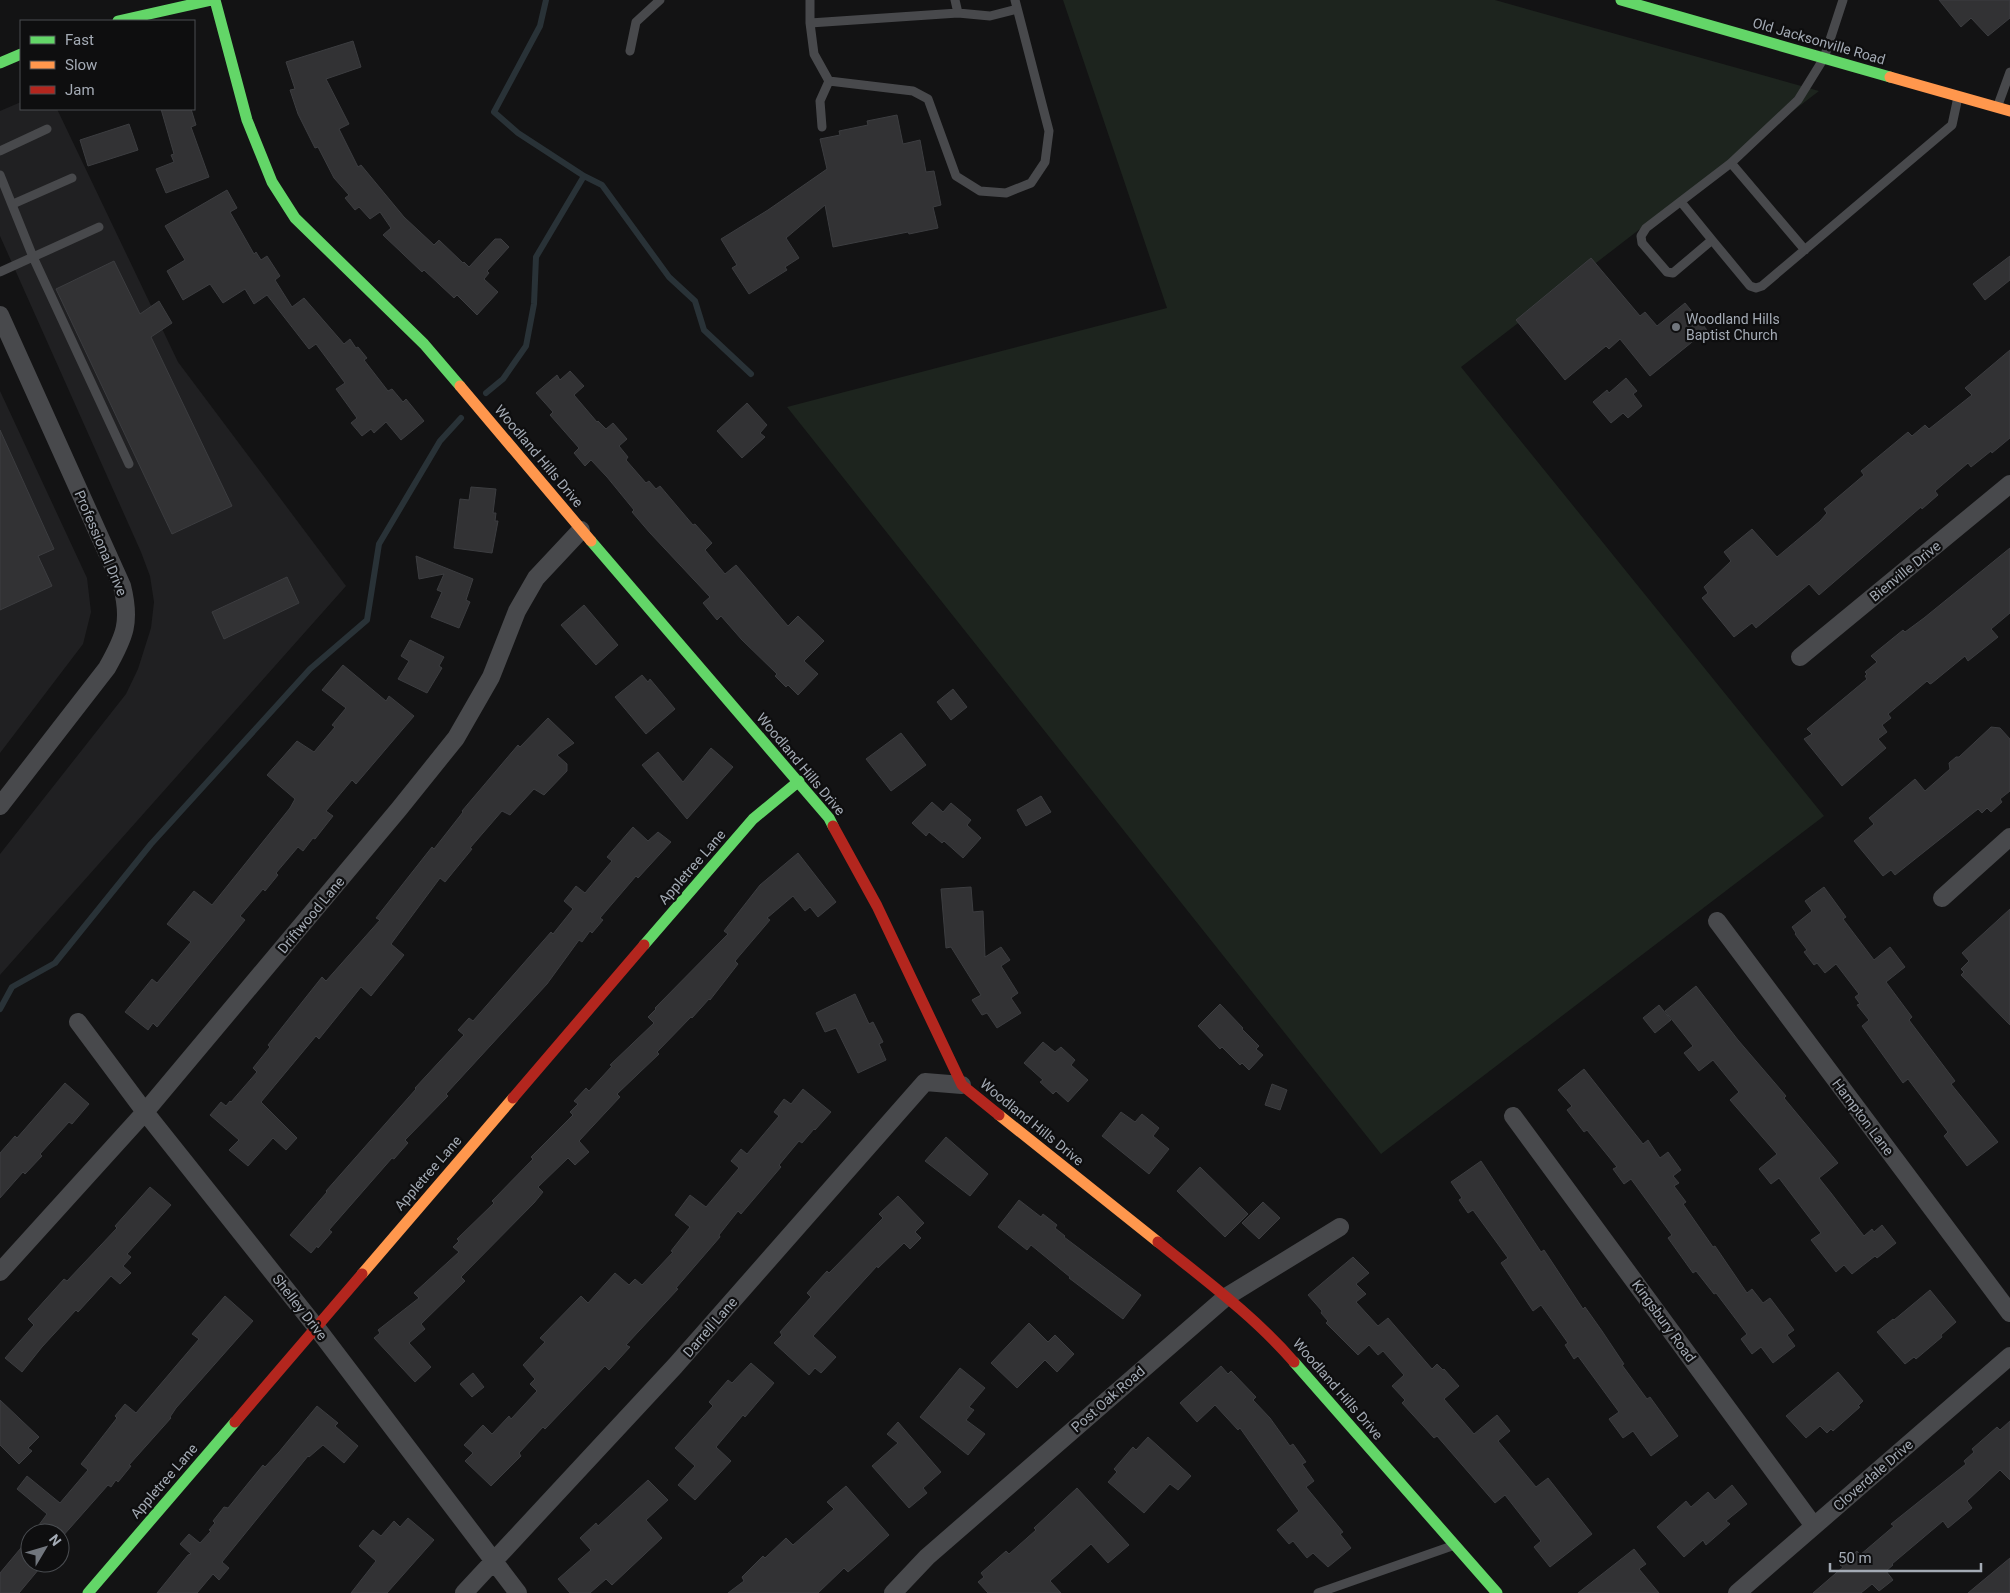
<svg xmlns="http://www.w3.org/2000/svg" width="2010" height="1593" font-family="Roboto,sans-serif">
<rect width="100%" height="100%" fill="#131314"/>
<path fill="#202022" d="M21,102v7h36l121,253 168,224 -346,389v-121l126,-160 12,-25 13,-41 3,-26 -4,-26 -9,-24 -141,-316v-125z
M0,391l87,187 4,34 -8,32 -83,109z"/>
<path fill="#1d241e" d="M1063,0h432l324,91 -358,276 363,449 -443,338 -594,-747 380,-99z"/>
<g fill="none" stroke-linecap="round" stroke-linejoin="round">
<path stroke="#293237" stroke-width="6" d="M584,176l18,9 67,92 26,24 9,29 47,44
M486,393l17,-14 23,-33 8,-42 2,-47 48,-81 -66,-43 -24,-21 46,-86 6,-26
M0,1009l12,-22 43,-24 96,-119 159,-175 57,-49 12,-76 61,-103 21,-23"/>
</g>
<path fill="#323234" stroke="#3c3d40" d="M1939,0h71v18l-22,18 -17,-18 -10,9z
M353,41l8,26 -35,12 23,45 -10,5 19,38 3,-2 43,52 30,28 5,-5 24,23 1,-1 5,5 26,-28h6l8,8 -22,24 2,2 -5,6 14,13 -21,23 -20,-20 -3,3 -30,-28 -2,2 -39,-37 8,-7 -11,-16 -10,7 -11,-12 -4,3 -10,-12 4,-3 -15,-17 -16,-31 -3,1 -17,-34 -8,-24 5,-1 -9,-27z
M161,109h30l5,16 -5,2 18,50 -43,16 -10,-24 18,-7 -3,-7 3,-1z
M897,115l6,29 17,-4 6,32 8,-1 7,34 -8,2 5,21 -29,6 -1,-2 -75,15 -8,-42 -39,33 13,20 -14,9 2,3 -38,24 -17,-26 5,-3 -16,-26 47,-29 59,-41 -7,-30 20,-4 -1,-4 29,-6 -1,-4z
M129,124l9,26 -50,16 -8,-26z
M227,190l10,18 -7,4 24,42 2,-2 5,8 6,-4 13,20 -5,4 17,27 12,-9 40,46 6,-5 6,9 2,-1 9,11 -3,2 24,31 4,-2 11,13 3,-3 18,22 -23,19 -15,-18 -12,11 -3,-4 -9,7 -11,-13 6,-5 -21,-29 9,-6 -29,-39 -7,5 -42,-54 -13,9 -9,-15 -22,14 -13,-19 -27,16 -16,-29 18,-11 -20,-34z
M2010,256v24l-25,20 -12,-16z
M1591,258l49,58 5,-4 12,14 28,-23 22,27 -57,46 -30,-37 -11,10 -3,-3 -41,34 -49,-60z
M114,261l26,53 19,-13 13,22 -21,14 81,169 -60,28 -116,-245z
M2010,350v88l-18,15 -1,-2 -20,16 -3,-4 -33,28 3,4 -16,14 -1,-2 -102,88 -10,-11 -53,44 -4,-5 -18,14 -32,-39 6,-5 -4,-6 27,-26 -7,-9 28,-23 25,28 43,-36 7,-8 -3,-4 40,-34 -3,-4 47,-39 4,4 13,-11 4,4 43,-34 -7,-7z
M570,371l14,15 -10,9 23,27 1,-1 8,8 7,-6 14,16 -8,7 9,11 -2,3 20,23 3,-2 7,8 4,-3 33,39 2,-1 17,19 -7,7 20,24 11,-9 52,61 10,-10 26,25 -20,20 14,13 -20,21 -10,-10 -2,2 -11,-11 2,-2 -35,-34 -21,-24 -4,4 -14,-17 7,-6 -60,-64 -18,-21 2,-2 -27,-33 -16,-17 -6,6 -11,-13 5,-5 -29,-33 3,-3 -17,-19 21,-18 3,5z
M1626,378l11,13 -4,3 9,12 -14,12 -5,-5 -12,10 -18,-21 14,-12 2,3z
M747,403l20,22 -7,8 5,4 -23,21 -25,-27z
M0,430l54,119 -16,7 14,30 -52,24z
M471,487l25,2 -3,24h3l-1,8h3l-6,32 -38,-5 6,-49 9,1z
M2010,548v65l-19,16 7,8 -30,24 -3,-5 -33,27 -2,1 -3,-3 -39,33 3,4 -9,7 5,7 -9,7 8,9 -44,38 -38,-47 8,-5 -5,-5 60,-50 -2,-3 2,-2 -2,-2 12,-10 -6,-6 32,-26 2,2 19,-14z
M416,556l57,23 -7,21 4,2 -11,26 -28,-11 11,-25 -5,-2 7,-16 -25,5z
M287,577l12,26 -75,36 -12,-27z
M584,605l34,40 -22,20 -35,-40z
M410,640l34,17 -5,9 3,2 -15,25 -29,-14 11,-18 -8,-5z
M343,665l43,36 3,-5 25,20 -58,68 -4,-4 -26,31 7,5 -18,23 -2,-1 -10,13 -5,-4 -22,26 2,2 -13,16 -2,-2 -23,27 5,4 -18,22 -70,85 -4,-4 -5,7 -23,-18 27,-33 5,4 34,-41 -24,-18 27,-33 18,14 78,-97 5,-9 -28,-24 30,-34 17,11 21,-25 -3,-2 14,-17 -24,-18z
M642,675l6,7 2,-3 25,30 -29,25 -31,-37z
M953,689l14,18 -16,13 -14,-18z
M548,718l26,25 -17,12 10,9v7l-23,24 -10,-6 -24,26 -8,-4 -32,37 2,1 -27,33 -5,-4 -49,66 13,11 -33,41 -10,-9 -42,52 -3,-3 -55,66 36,36 -11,12 -13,-12 -25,28 -19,-16 10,-10 -29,-25 11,-13 5,4 4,-5 1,1 26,-30 -4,-4 17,-21 -2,-2 54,-68 4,4 54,-61 -4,-2 56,-71 2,2 29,-37 -1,-1 56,-66 2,2z
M1991,727l9,1 10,11v52l-10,8 2,3 -11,10 -4,-4 -5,5 -4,-4 -83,66 -4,-5 -8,6 -29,-35 20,-17 -5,-6 46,-39 10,12 25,-22 -1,-6 7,-6h3z
M901,733l25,32 -35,26 -25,-32z
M711,748l22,19 -46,52 -45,-54 16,-13 25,30z
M1041,796l10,16 -25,14 -9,-16z
M932,802l11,10 8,-9 20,17 -4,5 14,13 -18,20 -19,-17 -2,2 -13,-11 -3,4 -14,-13z
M633,827l15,14 10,-9 13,10 -33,36 -2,-2 -36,42 3,2 -11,13 -2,-2 -8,11 -3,-2 -32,44 -101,110 2,2 -43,44 3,3 -14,16 -2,-1 -63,72 3,2 -14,16 -1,-2 -6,7 -21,-18 37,-43 -1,-1 90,-102 -1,-1 49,-53 -6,-5 11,-12 4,3 78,-89 2,2 20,-25 -9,-8 12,-15 9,7 27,-32 -5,-4z
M798,853l38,49 -18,15 -8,-10 -5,4 -12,-15 -26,22 3,2 -35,41 3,3 -28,36 -1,-1 -17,19 -1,-1 -34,35 2,2 -42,40 3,3 -41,44 10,11 -14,13 -7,-7 -30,29 5,5 -9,11 -73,74 4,4 -44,43 4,5 -16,14 22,24 -16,15 -41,-44 6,-5 -2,-3 41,-32 -5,-5 45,-41 -6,-5 6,-6 -2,-2 37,-36 -2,-2 41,-42 -2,-2 42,-42 -3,-3 8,-8 -4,-3 12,-13 3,3 23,-25 -2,-1 44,-42 -6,-6 8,-8 -1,-1 73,-74 -4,-3 36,-46z
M971,887l2,25 10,-1 2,46 16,-10 9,13 -9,6 17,27 -7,5 10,15 -24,15 -10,-15 -5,2 -10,-15 9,-5 -30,-48 -5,1 -5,-59z
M1824,887l22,30 -3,2 31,41 16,-13 15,20 -19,15 26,35 -3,3 46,61 -4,3 47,58 -31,24 -23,-30 4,-4 -40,-53 -5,4 -41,-57 7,-6 -12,-15 3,-1 -5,-7 4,-3 -23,-30 -11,9 -8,-10 -3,2 -10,-13 3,-2 -12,-16 1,-1 -4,-6 20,-16 -7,-10z
M2010,909v116l-49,-50 3,-3 -3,-3 8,-8 -7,-8z
M1696,986l42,54 48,56 -2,2 54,65 -19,15 12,15 33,43 8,-7 2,3 8,-7 14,18 -19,15 -2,-2 -23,18 -8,-9 -8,7 -25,-32 10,-7 -42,-55 -8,6 -12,-15 18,-15 -47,-54 9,-8 -26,-32 -14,11 -15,-18 9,-7 -28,-35z
M855,994l14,30 4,-2 10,20 -4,2 7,16 -28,13 -22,-45 -11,4 -9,-19z
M1220,1004l23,24 -1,1 17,17 -3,3 7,6 -14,15 -7,-7 -2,2 -18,-18 -2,2 -22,-23z
M1659,1005l12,15 -16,13 -12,-15z
M1043,1042l12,10 6,-5 14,13 -4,5 17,15 -20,22 -12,-11 -3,3 -13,-12 3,-2 -19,-17z
M1584,1069l59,75 5,-4 12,18 8,-6 13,18 -8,6 6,7 -5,3 12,16 -3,2 30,43 2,-1 32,47 5,-4 11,14 7,-5 24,32 -7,5 8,11 -22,17 -12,-16 -9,7 -11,-15 6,-5 -31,-41 -2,1 -18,-23 -3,2 -25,-35 4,-3 -41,-56 -7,5 -11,-15 4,-2 -30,-37 -3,2 -17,-22 5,-4 -14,-16z
M65,1083l24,21 -17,20 -3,-2 -29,32 2,2 -17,18 -2,-2 -23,26v-45l15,-17 2,2z
M1272,1084l15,6 -7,20 -15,-5z
M803,1089l28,23 -16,18 -1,-1 -12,14 -3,-2 -20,24 2,2 -40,47 -3,-3 -19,24 1,2 -44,51 2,1 -52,56 4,2 -21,23 -4,-4 -60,63 -2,-2 -24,26 2,3 -30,30 -26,-25 8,-8 -9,-8 19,-20 9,9 17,-18 2,3 26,-28 -7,-7 5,-5 -12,-14 22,-23 -5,-4 41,-42 7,7 27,-30 14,12 6,-6 7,6 31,-33 -2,-1 19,-24 -15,-12 15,-20 16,12 33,-39 -8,-7 10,-12 6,5 32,-38 -5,-4 10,-13 7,5z
M1121,1112l14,10 7,-8 17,14 -6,8 16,13 -20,25 -47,-38z
M946,1137l42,37 -18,22 -45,-35z
M1481,1161l60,91 3,-2 39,59 2,-2 17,24 22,33 -2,1 25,34 3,-2 28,39 -27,20 -18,-25 -10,7 -14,-19 10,-7 -41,-56 -4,3 -9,-14 3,-2 -27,-38 -8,6 -32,-48 7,-5 -35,-48 -5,3 -9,-13 3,-2 -11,-16z
M1200,1167l48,47 -23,23 -48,-46z
M150,1187l21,18 -44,49 4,3 -8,9 8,7 -11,11 -9,-8 -33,36 -2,-2 -34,37 -20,25 -17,-14 29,-33 -6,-6 36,-40 3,2 50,-53 -2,-2z
M898,1196l26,27 -9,9 6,6 -11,11 -6,-6 -26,25 -1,-2 -64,70 23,21 -15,16 -6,-5 -6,7 -35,-32 8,-8 -2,-3 31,-35 -4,-4 20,-22 2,2 54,-55 -4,-4z
M1019,1200l22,17 2,-3 14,11 -2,3 10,8 -1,1 77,58 -18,24 -54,-41 1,-1 -39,-32 -4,5 -29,-23z
M1263,1202l17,16 -21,21 -17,-16z
M1353,1257l16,16 -13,11 10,10 -10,8 22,24 10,-8 44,51 5,-5 6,6 1,-1 15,17 -15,13 30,35 23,-19 13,16 -12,10 38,46 12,-9 44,56 -42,33 -16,-20 7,-6 -36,-46 -10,8 -58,-67 -3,2 -32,-35 3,-3 -13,-14 12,-11 -21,-24 -5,4 -9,-10 -11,10 -32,-32 2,-2 -7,-8 1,-2 -14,-16z
M1930,1290l26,32 -15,13 1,2 -26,22 -2,-2 -9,7 -28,-32 16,-13 1,1z
M225,1296l28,25 -77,87 -6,9 1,1 -42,47 2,1 -13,16 -2,-2 -5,7 -3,-2 -46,52 1,1 -3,5v-10h-27l14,-19 -30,-25 10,-13 33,27 28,-33 -7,-6 36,-46 -2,-2 10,-12 11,9 63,-74 -7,-5z
M1029,1323l19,19 7,-7 19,19 -17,18 -12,-12 -28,28 -26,-25z
M751,1363l23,20 -29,34 -2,-2 -27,32 15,14 -36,39 -17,-15 17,-19 -20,-18 38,-42 -4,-4 19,-22 4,3z
M1221,1366l7,8 3,-3 25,26 -3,3 17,18 20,28 3,-2 13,18 -4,2 12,17 -8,6 37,45 -3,2 11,14 -23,19 -15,-14 -6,5 -14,-17 -4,3 -12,-14 22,-19 -59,-83 -2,2 -23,-25 -18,17 -17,-19z
M960,1368l25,20 -16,19 5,3 -8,10 19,14 -17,21 -48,-38z
M1838,1372l25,29 -5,5 2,1 -27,24 -2,-2 -4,4 -7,-7 -14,12 -20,-22z
M473,1373l11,14 -12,10 -12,-13z
M0,1400l39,37 -11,11 4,3 -13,13 -19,-19z
M317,1406l21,17 -3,3 23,20 -14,17 -21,-18 -14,12 -1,-1 -86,106 7,6 -10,12 -6,-6 -16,19h-40l31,-38 3,-1 -11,-10 9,-10 11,9 11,-12 -2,-1 6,-7 -2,-2 11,-14 4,1 35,-43 2,2 14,-15z
M2010,1421v59l-10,-10 -33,31 5,7 -24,20 -5,-7 -51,43 1,1 -7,6 7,9 -14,11 -7,-7 -11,9h-48l30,-26 -3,-2 17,-14 3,4 34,-29 -3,-2 75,-60 -2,-3 10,-9 -2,-3 25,-22 3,3z
M898,1422l43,50 -18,16 4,5 -18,15 -37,-42 26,-23 -11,-9z
M1148,1437l43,39 -13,14 -8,-6 -26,29 -36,-31 9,-10 -3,-3 19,-22 3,3z
M648,1480l20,20 -22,20 16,18 -50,47 -6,-6 -16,14h-20l-12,-14 33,-29 -11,-12 16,-15 2,3z
M1732,1485l15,19 -21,17 4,3 -24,21 -3,-5 -19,17 -27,-30 29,-26 5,6 17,-15 7,8z
M846,1486l43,49 -25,23 -16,14 -4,-4 -26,25h-90l16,-12 -2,-4 21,-21 2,2 21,-20 7,7 41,-36 -7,-7z
M1077,1488l52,57 -21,18 -17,-19 -41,37 11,12h-73l-10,-11 6,-5 -3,-4 25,-22 3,3 27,-24 -2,-2z
M408,1518l26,22 -47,53h-36l25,-32 -17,-15 14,-16 8,6 13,-15 6,6z
M30,1537v26h14l-25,30h-19v-20z
M1634,1549l12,15 -7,5 20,24h-81z
M2010,1558v35h-42z"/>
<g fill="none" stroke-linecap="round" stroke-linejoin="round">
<path stroke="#48494c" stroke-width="9" d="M810,0v23l148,-10 -3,-13
M958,13l32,3 27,-7
M810,23l4,31 15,27 84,10 15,8 28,77 24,15 26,2 25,-10 14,-21 4,-31 -34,-131
M630,51l6,-29 24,-22
M1998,105l12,-33
M822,127l-2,-26 9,-20
M0,151l47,-22
M1731,163l74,87
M0,175l33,82 66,-30
M1681,202l31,38 -39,33 -6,-1 -25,-29 -1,-7 5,-8 85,-65 67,-63 26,-42 19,-58
M13,204l59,-26
M1712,240l38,46 6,2 6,-2 190,-161 6,-28
M0,272l33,-15 96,207
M1318,1593l134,-47"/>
<path stroke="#48494c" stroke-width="18" d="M0,315l122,271c9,36 3,50 -15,82l-107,138
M1800,657l210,-173
M1942,898l68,-61
M1717,921l293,392
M78,1022l67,90 171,215 202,266
M1513,1116l301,410
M0,1272l145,-160 254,-303 57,-71 35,-61 26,-66 19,-33 45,-48
M464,1593l211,-227 250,-284 37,3
M893,1593l34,-36 299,-260 114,-70
M1737,1593l273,-237"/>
<path stroke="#63d668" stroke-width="11" d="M215,0l32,120 25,62 23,36 129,126 36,42
M1621,0l269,77
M118,21l94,-21
M0,63l21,-9
M591,541l238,277 4,8
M644,945l109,-126 46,-38
M1294,1362l203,231
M88,1593l147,-171"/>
<path stroke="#ff974d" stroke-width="11" d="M1890,77l120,34
M460,386l131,155
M999,1115l159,127
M362,1274l151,-176"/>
<path stroke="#b3261e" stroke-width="11" d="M833,826l44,80 85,179 37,30
M513,1098l131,-153
M1158,1242c47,38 96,74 136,120
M235,1422l127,-148"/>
</g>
<circle fill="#71767d" stroke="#0e0e0f" stroke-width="2" cx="1676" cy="327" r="5"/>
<g text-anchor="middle" stroke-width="4.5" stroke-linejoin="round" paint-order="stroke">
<g font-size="14" fill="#a4abb5" stroke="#0e0e0f">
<text transform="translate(1819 41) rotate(16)" y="5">Old Jacksonville Road</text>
<text transform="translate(539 456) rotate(50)" y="5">Woodland Hills Drive</text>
<text transform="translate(101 543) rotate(67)" y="5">Professional Drive</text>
<text transform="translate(1905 571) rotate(-39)" y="5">Bienville Drive</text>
<text transform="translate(801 764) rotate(50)" y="5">Woodland Hills Drive</text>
<text transform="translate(692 867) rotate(-49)" y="5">Appletree Lane</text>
<text transform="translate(311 915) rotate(-50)" y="5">Driftwood Lane</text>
<text transform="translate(1863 1117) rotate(53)" y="5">Hampton Lane</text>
<text transform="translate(1032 1122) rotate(39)" y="5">Woodland Hills Drive</text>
<text transform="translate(428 1173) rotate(-49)" y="5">Appletree Lane</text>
<text transform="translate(300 1307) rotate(52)" y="5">Shelley Drive</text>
<text transform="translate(1664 1321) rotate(54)" y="5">Kingsbury Road</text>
<text transform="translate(710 1327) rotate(-49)" y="5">Darrell Lane</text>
<text transform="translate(1338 1389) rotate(49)" y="5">Woodland Hills Drive</text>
<text transform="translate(1108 1399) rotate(-41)" y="5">Post Oak Road</text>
<text transform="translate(1873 1475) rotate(-41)" y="5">Cloverdale Drive</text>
<text transform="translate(164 1481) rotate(-49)" y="5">Appletree Lane</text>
</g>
<g font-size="14" fill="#a4abb5" stroke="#0e0e0f" text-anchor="start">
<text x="1686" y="324">Woodland Hills<tspan x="1686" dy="16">Baptist Church</tspan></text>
</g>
</g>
<rect x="20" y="20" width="175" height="90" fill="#0e0e0f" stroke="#4a4d51"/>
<rect x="30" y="36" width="25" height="8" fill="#63d668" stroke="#4a4d51"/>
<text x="65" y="45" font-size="15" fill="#a4abb5">Fast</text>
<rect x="30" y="61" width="25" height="8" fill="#ff974d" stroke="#4a4d51"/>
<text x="65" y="70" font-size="15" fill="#a4abb5">Slow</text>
<rect x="30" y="86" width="25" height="8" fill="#b3261e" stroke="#4a4d51"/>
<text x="65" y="95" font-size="15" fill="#a4abb5">Jam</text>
<g transform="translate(45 1548) rotate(52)"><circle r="24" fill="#0e0e0f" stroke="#4a4d51"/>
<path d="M0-4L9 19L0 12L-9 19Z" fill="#71767d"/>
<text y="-8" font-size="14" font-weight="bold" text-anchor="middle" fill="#a4abb5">N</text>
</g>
<path d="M1830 1563v8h151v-8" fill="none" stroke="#a4abb5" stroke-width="2.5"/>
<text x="1838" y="1563" font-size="15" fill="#a4abb5" stroke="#0e0e0f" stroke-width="4" paint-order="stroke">50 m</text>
</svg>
